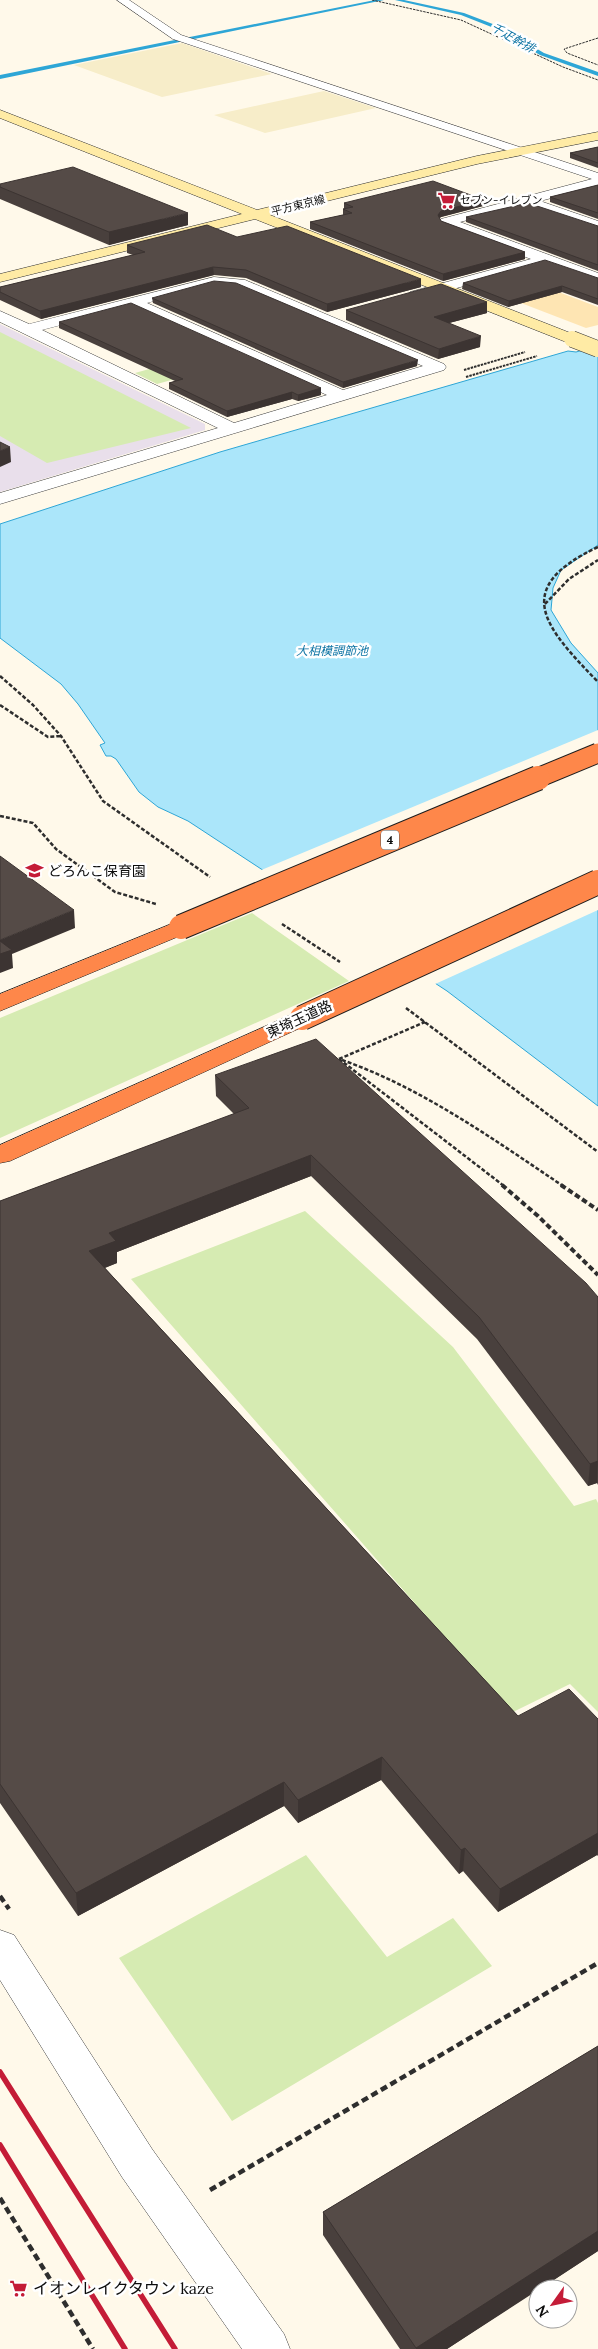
<svg xmlns="http://www.w3.org/2000/svg" width="598" height="2349" font-family="Lora,'Noto Sans JP',serif">
<rect width="100%" height="100%" fill="#fff9ea"/>
<path fill="#e9dfeb" d="M0,324l205,100v6l-205,62z"/>
<path fill="#f7edc9" d="M182,43l90,31 -110,23 -88,-32z
M324,91l52,17 -111,25 -51,-18z"/>
<path fill="#d6ebb2" d="M0,332l191,96 -144,35 -47,-27z
M224,348l23,11 -90,25 -22,-11z
M252,913l97,68 -349,157v-120z
M305,1211l148,136 121,159 22,-7 2,4v209l-28,-28 -59,29 -380,-434z
M306,1855l81,102 66,-39 39,48 -260,155 -113,-163z"/>
<path fill="#fee5b3" d="M540,285l58,22v18l-12,3 -83,-32z"/>
<path fill="#abe6fa" stroke="#2ea6d6" d="M598,346v199l-37,25 -8,18 -2,22 20,33 27,30v433l-151,-115 -259,-170 -30,-14 -19,-15 -23,-33 -5,-3h-5l-6,-11 5,-2 -27,-39 -17,-20 -61,-46v-114l220,-72 348,-101 8,1z"/>
<path fill="#fff9ea" d="M598,730v180l-165,75 -174,-114z"/>
<g fill="none" stroke-linecap="round" stroke-linejoin="round">
<path fill="#2ea6d6" fill-rule="evenodd" d="M375,0h9l-384,79v-4z
M395,0h9l60,13 34,13 46,27 54,19v4l-58,-21 -46,-27 -33,-13z"/>
<defs>
<path id="street" d="M117,0h12l52,35 417,138v13l-58,15 58,20v9l-73,-25 -65,17 138,51v9l-53,-18 -125,34h-10l-3,-3 3,-3 121,-33 -90,-34 -2,-3 2,-3 151,-40 -419,-140z
M214,277l31,3 199,84 2,3 -2,3 -444,134v-11l218,-65 -218,-106v-11l29,13zM214,285l23,2 186,79 -80,24 -196,-87zM131,307l196,88 -93,28 -192,-93z
M0,1930l14,5 138,214 132,185 6,15h-48l-120,-172 -122,-197z"/>
<path id="secondary" d="M0,110l257,100 220,-54 121,-24v8l-121,24 -207,51 308,121 2,3 -2,3h-12l-311,-123 -255,63v-8l242,-60 -242,-96z"/>
<path id="highway" d="M181,920l8,2 4,5 -4,5 -189,79v-17z
M302,1010l9,3 4,5 -4,5 -301,138 -10,2v-18z"/>
</defs>
<use href="#street" stroke="#3f3f3f" stroke-width="1"/>
<use href="#secondary" stroke="#2e2e2e" stroke-width="1"/>
<use href="#highway" stroke="#1d1d1d" stroke-width="1"/>
<path stroke="#2e2e2e" stroke-width="1" stroke-dasharray="2.5 1" stroke-linecap="butt" d="M372,0l89,20 102,47 35,13
M598,38l-34,11 3,4 31,12"/>
<path stroke="#2e2e2e" stroke-width="2" stroke-dasharray="2.5 1" stroke-linecap="butt" d="M464,370l61,-18
M466,377l71,-21"/>
<path stroke="#2e2e2e" stroke-width="2.5" stroke-dasharray="4 2" stroke-linecap="butt" d="M598,547c-90,42 -51,82 0,135
M545,604l24,-25 29,-19
M0,676l33,29 28,31 42,65 107,76
M0,705l48,32 13,-1
M0,816l33,7 23,26 59,43 41,12
M282,924l58,38
M406,1008l192,144
M339,1059l165,127
M339,1059l86,-37
M342,1060c80,28 151,79 221,126"/>
<path stroke="#2e2e2e" stroke-width="4" stroke-dasharray="5.5 3" stroke-linecap="butt" d="M502,1185l36,31 60,59
M561,1185l37,25"/>
<path stroke="#2e2e2e" stroke-width="4.5" stroke-dasharray="7 4" stroke-linecap="butt" d="M0,1896l9,13
M210,2190l388,-227
M0,2198l93,151"/>
<use href="#street" fill="#fff" fill-rule="evenodd"/>
<use href="#secondary" fill="#ffeba5" fill-rule="evenodd"/>
<use href="#highway" fill="#fe874a" fill-rule="evenodd"/>
<path stroke="#c41c37" stroke-width="5.5" d="M0,2072l175,277
M0,2145l125,204"/>
<defs>
<path id="secondary-bridge" d="M572,339l26,10"/>
<path id="highway-bridge-far1" d="M535,779l63,-26"/>
<path id="highway-bridge" d="M181,927l357,-149
M302,1018l296,-136"/>
</defs>
<use href="#secondary-bridge" stroke="#2e2e2e" stroke-width="17" stroke-linecap="butt"/>
<use href="#highway-bridge-far1" stroke="#1d1d1d" stroke-width="21" stroke-linecap="butt"/>
<use href="#highway-bridge" stroke="#1d1d1d" stroke-width="26" stroke-linecap="butt"/>
<use href="#secondary-bridge" stroke="#ffeba5" stroke-width="16"/>
<use href="#highway-bridge-far1" stroke="#fe874a" stroke-width="19"/>
<use href="#highway-bridge" stroke="#fe874a" stroke-width="24"/>
</g>
<path fill="#49403d" d="M598,147v21l-28,-10v-5z
M0,184l188,41 -79,20 -109,-46z
M598,185v34l-48,-17v-5z
M484,200l-1,6 -42,11 -2,1 2,3 84,31v7l-82,22 -133,-52v-7l33,-7v-6h1v-6z
M466,217l132,9v45l-132,-49z
M237,237l184,50 -94,25 -81,-34 -32,-3 -173,44 -41,-19v-13l133,-32 -6,-2v-8z
M598,278v27l-36,-13 -54,15 -46,-18 1,-6z
M152,298l265,68 -74,22 -190,-85z
M487,302v11l-38,10 31,24 -42,12 -92,-39v-10z
M59,322l262,66v7l-23,6 -6,-2 -65,18 -58,-28v-6l6,-2 -116,-53z
M215,1075l383,222v188l-1,-2 -9,3 -111,-147 -166,-163 -194,76v11l-12,5 413,448 80,3v137l-1,-1 -99,57 -35,-41 -4,3 -78,-94 -83,43 -14,-17 -206,110 -78,-113v-602l234,-87 -18,-18z
M598,2046v205l-58,38h-2l-91,60h-47l-77,-114v-23z"/>
<path fill="#3c3432" d="M484,200l-1,6 -42,11 -4,4 1,-6 3,-4z
M188,213v12l-79,20v-13z
M525,252v7l-82,22v-7z
M213,267l1,8 -173,44 -1,-8z
M421,279v8l-94,25v-8z
M562,286v6l-54,15 1,-6z
M487,302v11l-53,14v-10z
M481,336l-1,11 -42,12 1,-10z
M418,360l-1,6 -74,22v-6z
M321,388v7l-23,6v-6z
M292,392v7l-65,18v-6z
M10,447l1,15 -11,5v-16z
M74,910l1,18 -63,26 1,14 -13,5v-33z
M311,1155v21l-194,76v11l-26,10 -2,-22 20,-18z
M598,1461l-1,22 -9,3 2,-22z
M382,1757l-1,23 -83,43v-23z
M284,1782v24l-206,110 -2,-23z
M598,1833v14l-1,8 -99,57 2,-23z
M465,1848l-2,23 -4,3 2,-24z
M598,2231v20l-58,38h-2v1l-91,59h-31v-1z"/>
<path fill="#554b47" stroke="#3c3432" d="M598,147v16l-28,-10z
M73,167l115,46 -79,19 -109,-45v-3z
M433,181l51,19 -43,11 -3,4 3,6 84,31 -82,22 -133,-52 42,-9 -9,-4 10,-2 -9,-4z
M598,185v28l-48,-16z
M528,203l70,23v39l-132,-48z
M207,225l30,12 50,-11 134,53 -94,25 -81,-34 -33,-3 -173,44 -40,-19v-5l145,-35 -18,-7z
M545,260l53,18v21l-36,-13 -53,15 -46,-18z
M214,281l22,2 182,77 -75,22 -191,-84z
M441,284l46,18 -53,15 47,19 -42,13 -93,-39z
M131,303l190,85 -23,7 -6,-3 -65,19 -58,-28 14,-4 -124,-57z
M0,442l10,5 -10,4z
M0,856l74,54 -74,30z
M0,941l12,9 -12,4z
M316,1039l270,244 12,14v164l-8,3 -111,-147 -168,-162 -202,78 7,8 -27,10 429,465 51,-27 29,30v114l-98,56 -35,-41 -4,2 -79,-93 -84,43 -14,-18 -208,111 -76,-109v-583l249,-93 -34,-33z
M598,2046v185l-182,117 -93,-136z"/>
<defs>
<symbol id="supermarket-bare" viewBox="-9 -9 18 18"><path d="M-6-5.5h2.5l.6 2H6L4.5 2H-2.5L-4.4-4H-6ZM-1.5 3.2a1.3 1.3 0 1 0 .1 0ZM3 3.2a1.3 1.3 0 1 0 .1 0Z" fill="#c41c37" stroke="#fff" stroke-width="2.5" paint-order="stroke"/></symbol>
<symbol id="school-bare" viewBox="-9 -9 18 18"><path d="M0-5L7-2L0 1L-7-2ZM-4 1L0 2.5L4 1V4Q0 6-4 4Z" fill="#c41c37" stroke="#fff" stroke-width="2.5" paint-order="stroke"/></symbol>
</defs>
<g fill-rule="evenodd">
<use href="#supermarket-bare" x="434" y="188" width="25" height="25"/>
<use href="#school-bare" x="22" y="858" width="25" height="25"/>
<use href="#supermarket-bare" x="6" y="2276" width="25" height="25"/>
</g>
<g text-anchor="middle" stroke-width="5" stroke-linejoin="round" paint-order="stroke">
<g font-size="11" fill="#0c0c0c" stroke="#fff" text-anchor="start">
<text x="460" y="204">セブン-イレブン</text>
</g>
<g font-size="11" fill="#0c0c0c" stroke="#fff">
<text transform="translate(298 205) rotate(-14)" y="4">平方東京線</text>
</g>
<g font-size="12" font-style="italic" fill="#0e74a4" stroke="#fff">
<text transform="translate(513 38) rotate(29)" y="4">千疋幹排</text>
<text x="332" y="655">大相模調節池</text>
</g>
<rect fill="#fff" stroke="#555" stroke-width="1" x="381" y="830.5" width="18" height="19" rx="4"/>
<g font-size="12" font-weight="bold" fill="#0c0c0c">
<text x="390" y="844">4</text>
</g>
<g font-size="14" fill="#0c0c0c" stroke="#fff" text-anchor="start">
<text x="48" y="876">どろんこ保育園</text>
</g>
<g font-size="14" fill="#0c0c0c" stroke="#fff">
<text transform="translate(299 1019) rotate(-25)" y="5">東埼玉道路</text>
</g>
<g font-size="16" fill="#0c0c0c" stroke="#fff" text-anchor="start">
<text x="33" y="2294">イオンレイクタウン kaze</text>
</g>
</g>
<g transform="translate(553 2304) rotate(237)"><circle r="24" fill="#ffffff" stroke="#9e9e9e"/>
<path d="M0-4L9 19L0 12L-9 19Z" fill="#c41c37"/>
<text y="-8" font-size="14" font-weight="bold" text-anchor="middle" fill="#0c0c0c">N</text>
</g>
</svg>
